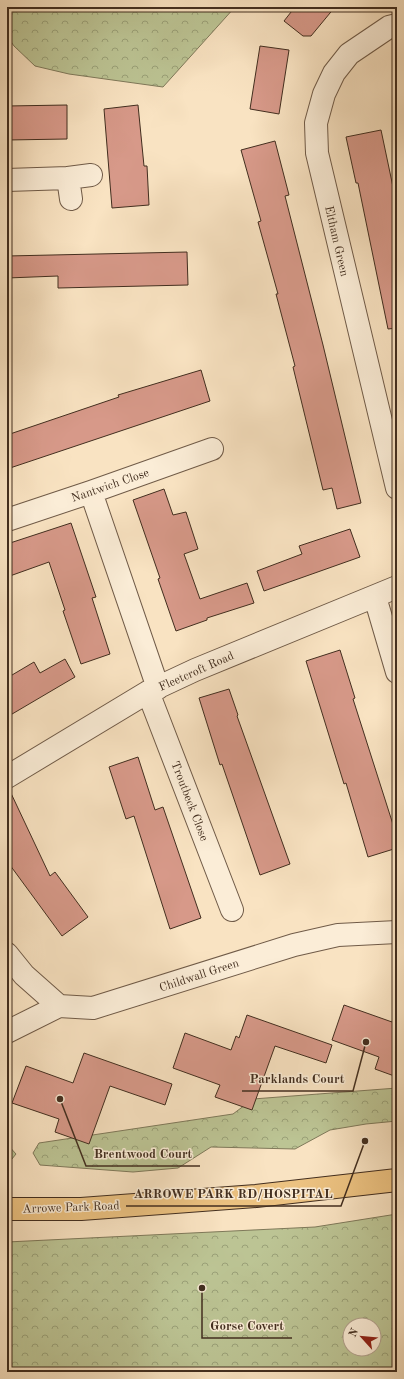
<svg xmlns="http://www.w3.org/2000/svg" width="404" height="1379" font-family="'Old Standard TT',serif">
<defs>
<pattern id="forest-crowns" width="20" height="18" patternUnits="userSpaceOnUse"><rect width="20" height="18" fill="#bcc494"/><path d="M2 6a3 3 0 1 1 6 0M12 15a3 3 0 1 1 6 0" fill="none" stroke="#9aa078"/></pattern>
</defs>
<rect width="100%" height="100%" fill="#f9e3c2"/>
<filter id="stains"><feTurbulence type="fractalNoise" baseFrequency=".005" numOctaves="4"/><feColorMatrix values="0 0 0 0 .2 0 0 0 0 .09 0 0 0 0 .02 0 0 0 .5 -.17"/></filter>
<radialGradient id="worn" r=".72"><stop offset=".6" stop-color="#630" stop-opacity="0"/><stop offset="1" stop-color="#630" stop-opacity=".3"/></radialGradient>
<path fill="url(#forest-crowns)" stroke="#7f795a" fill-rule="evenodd" d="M7,7h228l-72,80 -94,-13 -34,-8 -21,-20 -7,-10z
M397,1088v33l-31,3 -36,6 -35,19 -84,-2 -33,21 -45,4 -93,-7 -7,-12 6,-10 194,-29 20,-15z
M7,1144l9,10 -9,11z
M397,1214v158h-390v-130l308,-15zM350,1325h24v24h-24z"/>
<path fill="#d79989" stroke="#422e1f" d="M295,7h40l-24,29h-8l-19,-15z
M260,46l29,4 -10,64 -29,-5z
M67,105v34l-60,1v-34z
M138,105l6,61h3l2,39 -37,3 -8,-99z
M381,130l16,76v122l-9,1 -30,-146h-2l-10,-46z
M275,141l14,54 -4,1 38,149 38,158 -24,6 -5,-21 -9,2 -30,-123 2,-1 -19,-72h2l-20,-72 3,-1 -20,-71z
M187,252l1,33 -130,3v-12l-51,2v-22z
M201,370l9,31 -203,68v-34l112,-38 -1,-2z
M164,489l9,26 13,-3 12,37 -14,5 16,45 47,-16 7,20 -47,15v2l-31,11 -18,-52 2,-1 -27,-78z
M71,523l25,74 -4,1 18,56 -29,10 -18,-53 2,-1 -16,-48 -42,15v-33z
M350,529l10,28 -96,34 -7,-20 45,-17 -3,-8z
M340,650l15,48 -2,1 44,138v11l-29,9 -22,-74 -2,1 -38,-123z
M65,659l10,18 -68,40v-39l27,-16 6,11z
M229,689l9,26 -1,1 53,148 -30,11 -38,-111 -2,1 -21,-67z
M138,757l17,53 8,-3 38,111 -31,11 -36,-113 -8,3 -17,-52z
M7,789h2l41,87 5,-4 33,45 -26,19 -55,-75z
M344,1005l48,17 2,-7h3v62l-22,-8 4,-12 -47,-17z
M247,1015l85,30 -6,18 -51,-17 -23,64 -37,-13 5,-12 -47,-17 12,-35 46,17 5,-14 3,2z
M84,1053l88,31 -7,21 -55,-19 -21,58 -34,-12 4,-13 -47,-16 14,-37 47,17z"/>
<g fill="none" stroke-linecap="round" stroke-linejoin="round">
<defs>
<path id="street" d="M397,25l-8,2 -40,27 -15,19 -10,21 -8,29 1,30 80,335
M68,178l23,-3
M7,180l61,-2 3,21
M91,492l67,196
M7,520l84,-28 121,-43
M375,597l22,75
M148,692l84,218
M7,777l141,-85 47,-22 202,-83
M7,954l17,21 35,31
M7,1032l52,-26 34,2 201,-63 44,-10 59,-3"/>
<path id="primary" d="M7,1209h74l175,-13 141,-16"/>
</defs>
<use href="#street" stroke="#705b48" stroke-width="24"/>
<use href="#primary" stroke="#422e1f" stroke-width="24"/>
<use href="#street" stroke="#fbedd7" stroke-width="22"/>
<use href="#primary" stroke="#ecc281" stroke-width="22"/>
</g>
<g text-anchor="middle" stroke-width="3" stroke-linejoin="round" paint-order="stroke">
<g font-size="12" fill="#422e1f" stroke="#fbedd7">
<text transform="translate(337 241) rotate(77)" y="4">Eltham Green</text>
<text transform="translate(110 485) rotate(-19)" y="4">Nantwich Close</text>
<text transform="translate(196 671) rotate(-24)" y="4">Fleetcroft Road</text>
<text transform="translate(190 801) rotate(69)" y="4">Troutbeck Close</text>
<text transform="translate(199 975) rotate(-18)" y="4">Childwall Green</text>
<text transform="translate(71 1207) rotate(-2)" y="4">Arrowe Park Road</text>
</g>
</g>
<path fill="none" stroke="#422e1f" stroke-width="1.5" d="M366 1042L353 1091H242M60 1099L86 1166H200M365 1141L341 1206H126M202 1288L202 1338H292"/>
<g fill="#422e1f" stroke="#fbedd7" stroke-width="1.5">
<circle cx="366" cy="1042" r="4"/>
<circle cx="60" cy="1099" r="4"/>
<circle cx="365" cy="1141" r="4"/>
<circle cx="202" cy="1288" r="4"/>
</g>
<g font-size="13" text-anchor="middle" font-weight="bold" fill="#422e1f" stroke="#fbedd7" stroke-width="3" stroke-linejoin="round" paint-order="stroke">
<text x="297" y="1083">Parklands Court</text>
<text x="143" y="1158">Brentwood Court</text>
<text x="233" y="1198">ARROWE PARK RD/HOSPITAL</text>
<text x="247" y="1330">Gorse Covert</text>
</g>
<rect width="404" height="1379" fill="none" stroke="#f9e3c2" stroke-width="24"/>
<rect x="8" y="8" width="388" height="1363" fill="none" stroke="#422e1f" stroke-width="2"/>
<rect x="12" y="12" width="380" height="1355" fill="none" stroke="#422e1f"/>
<g transform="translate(362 1337) rotate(297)"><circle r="19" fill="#fbedd7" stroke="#b1a18d"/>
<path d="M0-3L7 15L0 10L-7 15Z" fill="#8f2418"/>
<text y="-6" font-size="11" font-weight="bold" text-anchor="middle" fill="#422e1f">N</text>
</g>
<rect width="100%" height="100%" filter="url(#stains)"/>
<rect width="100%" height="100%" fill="url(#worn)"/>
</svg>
